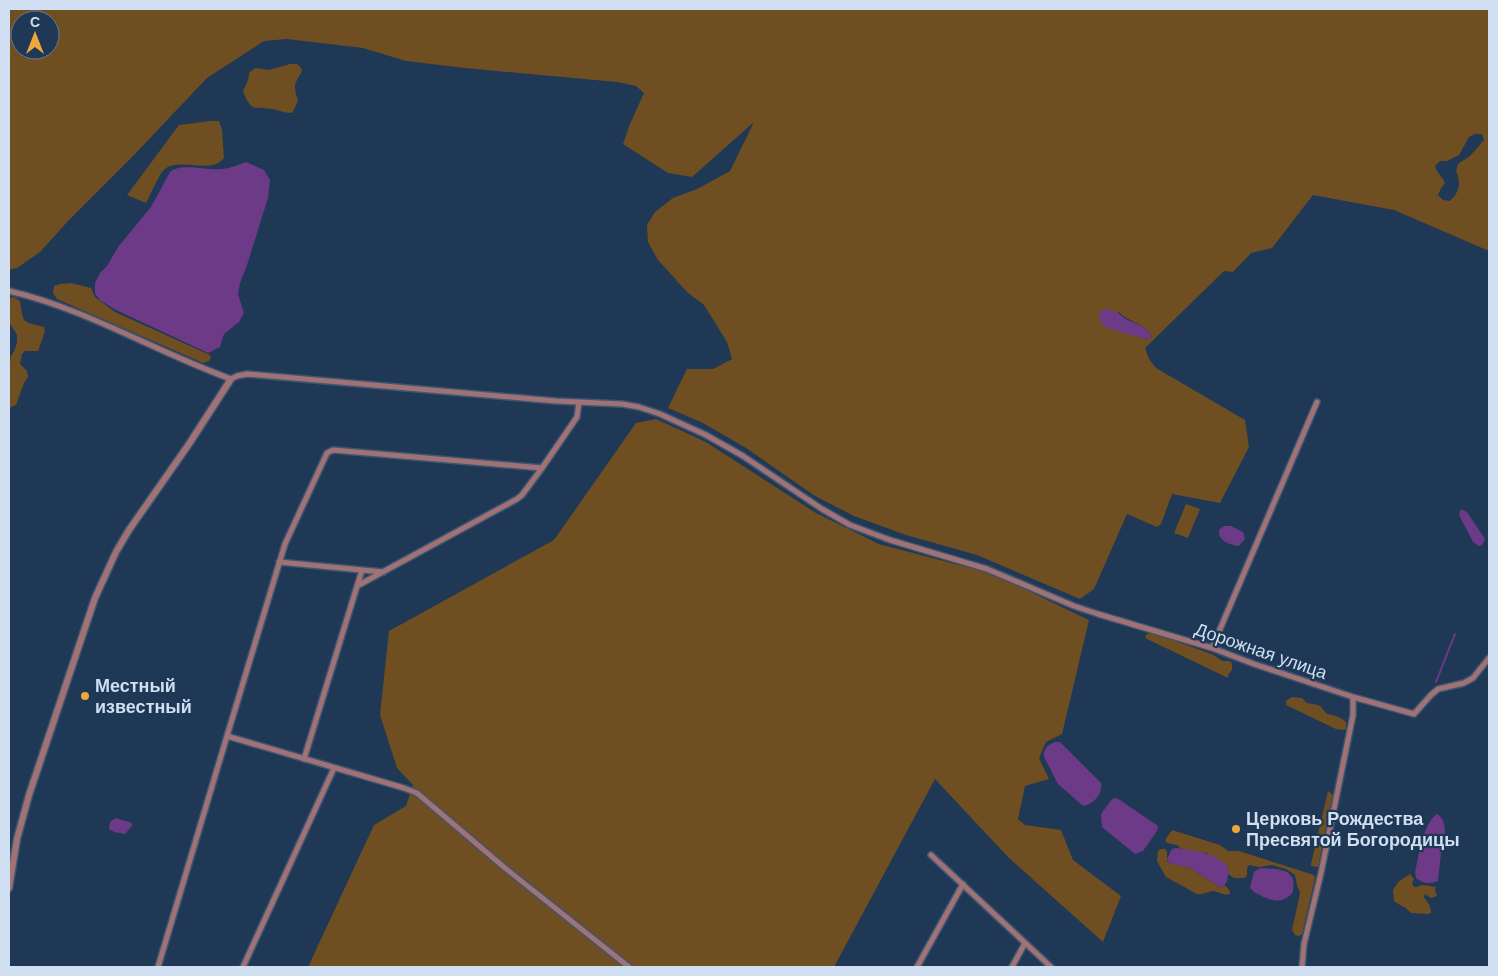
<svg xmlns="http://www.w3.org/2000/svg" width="1498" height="976" font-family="Arial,sans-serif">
<rect width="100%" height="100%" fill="#1f3855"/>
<path fill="#6f4e21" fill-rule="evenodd" d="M9,9h1480v242l-95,-41 -81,-15 -41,53 -21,5 -18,19 -9,-1 -79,77 4,11 7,9 89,52 4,27 -29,56 -48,-9 -11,30 -4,3 -30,-13 -33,75 -14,10 -103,-44 -71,-20 -52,-19 -39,-20 -69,-48 -43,-25 -35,-15 19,-39h26l19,-10 -5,-17 -23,-37 -17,-13 -29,-32 -10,-18 -1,-17 8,-13 18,-14 24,-9 33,-18 24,-49 -62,55 -24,-4 -45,-29 7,-20 14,-31 -8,-7 -19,-4 -152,-14 -59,-7 -43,-13 -76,-9 -23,2 -57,37 -72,76 -67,67 -28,31 -23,16 -8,2zM20,20h30v30h-30zM1475,134h7l2,6 -14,16 -12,8 -2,7c5,11 4,21 -6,30l-7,-1 -5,-5 3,-7 4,-5c-3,-7 -8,-10 -10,-17l5,-5h7l12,-6 10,-18zM1119,312c10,11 26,11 33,25l-5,2 -38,-11z
M290,64h7l5,5c-1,6 -3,6 -5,11 -4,6 -1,14 1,21l-6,12c-8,0 -13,-3 -20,-4 -19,-3 -19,5 -29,-17 2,-7 6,-11 6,-19l6,-5 14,2z
M210,121h9l3,9 2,28c-13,17 -45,-1 -59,11 -5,3 -15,27 -19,34l-19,-8 52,-70z
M71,283l20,5 4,9 20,15 95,43 1,3 -2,3 -6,2 -146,-64 -4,-6 1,-7 6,-2z
M14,297l6,4c4,23 1,20 24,26l1,4 -7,20h-13l-3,3 -2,10 7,7 1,6 -4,6 -8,22 -7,3v-42l2,-10 4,-7 2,-7v-7l-8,-13v-24z
M656,419l50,23 110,71 63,31 114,30 96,46 -27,114 -16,8 -7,16 10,21 -24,7 -7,33 7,6 36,5 12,30 48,36 -18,46 -95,-85 -73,-78 -101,188h-526l66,-142 32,-19 7,-21 -16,-17 -17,-53 9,-84 165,-91 82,-117z
M1186,504l14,5 -12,29 -14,-5z
M1150,633h3l61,22 8,6h7l3,2v7l-4,5v3l-83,-40 1,-3z
M1292,697l10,1 5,5 11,2 3,2 6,7c7,1 14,3 19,8v7l-3,1 -7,-1 -50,-24v-4z
M1328,791l5,4 -15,72 -7,-1v-2z
M1172,830l48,15 8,6h11l75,24 1,3 -13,56 -3,2 -4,-1 -3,-5 8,-37 -3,-8 -2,-10 -9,-6 -14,-4 -13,2 -10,-2 -2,3v8l-3,2h-10l-6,-4 1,-5 -22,-16 -26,-4 -4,-4 -10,-2 -2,-3z
M1161,849h4l2,2v10l2,2 21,5 28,18 5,1 2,-2 4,5 1,4c-7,2 -10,-2 -16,-3 -6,0 -10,4 -17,3l-31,-17 -9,-16 1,-10z
M1410,874l4,5 -2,4 1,3 3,1 7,-2 13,2 -1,3 2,6 -6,2 -6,-4 -1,3 6,9 1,6 -2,2 -18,-1 -5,-5 -6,-3 -6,-4 -1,-11 5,-8z"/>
<path fill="#6c3a86" d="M246,162l18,8 6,10 -2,18 -21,67 -7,18 -2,11 6,19 -5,9 -15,12 -4,13 -12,6 -92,-43 -15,-9 -6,-7v-11l5,-10 7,-7 11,-19 33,-40 19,-35c11,-10 38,-1 52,-3 9,-1 16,-4 24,-7z
M1105,309c14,1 14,7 25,12 10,5 17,6 22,16l-5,2c-9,-3 -40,-9 -45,-15 -3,-4 -3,-7 -3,-11z
M1461,509l6,3 18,27 -3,6 -3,1 -6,-4 -14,-27z
M1224,526h7l12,6 2,7 -6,7c-10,-1 -21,-5 -20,-16z
M1055,742h5l41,41c2,11 -7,21 -18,23l-25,-22 -14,-27c-1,-9 4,-12 11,-15z
M1117,798l41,28 -1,5 -14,20 -8,3 -33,-27 -1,-13 11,-15z
M1437,814c10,6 8,19 7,29l-2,1 -4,37c-8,3 -15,3 -22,-3l-1,-6c4,-16 8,-49 22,-58z
M116,818l16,5v3l-7,8 -11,-2 -5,-3 1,-7z
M1176,848c20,3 41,4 53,21l-2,12 -4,6 -5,-1 -28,-18 -21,-5 -2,-4 5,-10z
M1260,868c10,1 30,-1 33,12 1,3 0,9 0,12 -10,12 -21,10 -33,3 -5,-2 -7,-3 -10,-8l4,-15z"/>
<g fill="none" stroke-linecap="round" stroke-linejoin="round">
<path stroke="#6c3a86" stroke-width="2" d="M1436,682l19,-48"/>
<defs>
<path id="minor" d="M9,291c78,18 147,61 222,88l6,-3 10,-2 309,27 66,3 17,3 21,7 46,21 37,21 79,53 28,16 40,15 97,29 87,37 24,8 114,34 42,16 99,33 61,17 17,-19 7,-6 26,-6 9,-5 16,-20
M542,468l35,-51 2,-15
M279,562l104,10
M1212,648l105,-246
M227,736l58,-192 42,-91 6,-3 209,18 -20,27 -5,4 -160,87
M304,759l58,-189
M931,855l120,112
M158,967l69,-231 177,52 13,5 88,75 124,99
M243,967l91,-199
M917,967l46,-83
M1012,967l13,-24
M1302,967l2,-23 17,-71 32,-158v-18"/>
<path id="tertiary" d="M9,888l8,-49 12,-44 66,-197 21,-46 13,-22 60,-86 42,-65"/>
</defs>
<use href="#minor" stroke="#3f5671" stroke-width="8"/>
<use href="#tertiary" stroke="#3f5671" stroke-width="9"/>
<use href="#minor" stroke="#a07276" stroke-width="5"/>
<use href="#tertiary" stroke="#a07276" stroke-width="6"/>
</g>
<g fill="#efa73d" stroke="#1f3855" stroke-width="2">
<circle cx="85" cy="696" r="5"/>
<circle cx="1236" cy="829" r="5"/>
</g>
<g text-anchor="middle" stroke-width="4.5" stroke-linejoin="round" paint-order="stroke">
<g font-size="18" fill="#d0dff1" stroke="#1f3855">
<text transform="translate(1261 651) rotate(19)" y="6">Дорожная улица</text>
</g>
<g font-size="18" font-weight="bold" fill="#d0dff1" stroke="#1f3855" text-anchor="start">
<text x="95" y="692">Местный<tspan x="95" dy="21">известный</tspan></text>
<text x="1246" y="825">Церковь Рождества<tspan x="1246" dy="21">Пресвятой Богородицы</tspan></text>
</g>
</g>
<rect width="1498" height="976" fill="none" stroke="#d0dff1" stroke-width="20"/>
<g transform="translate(35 35)"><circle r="24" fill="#1f3855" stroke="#667b93"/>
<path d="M0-4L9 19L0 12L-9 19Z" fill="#efa73d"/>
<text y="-8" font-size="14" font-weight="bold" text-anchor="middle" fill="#d0dff1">С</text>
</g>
</svg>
